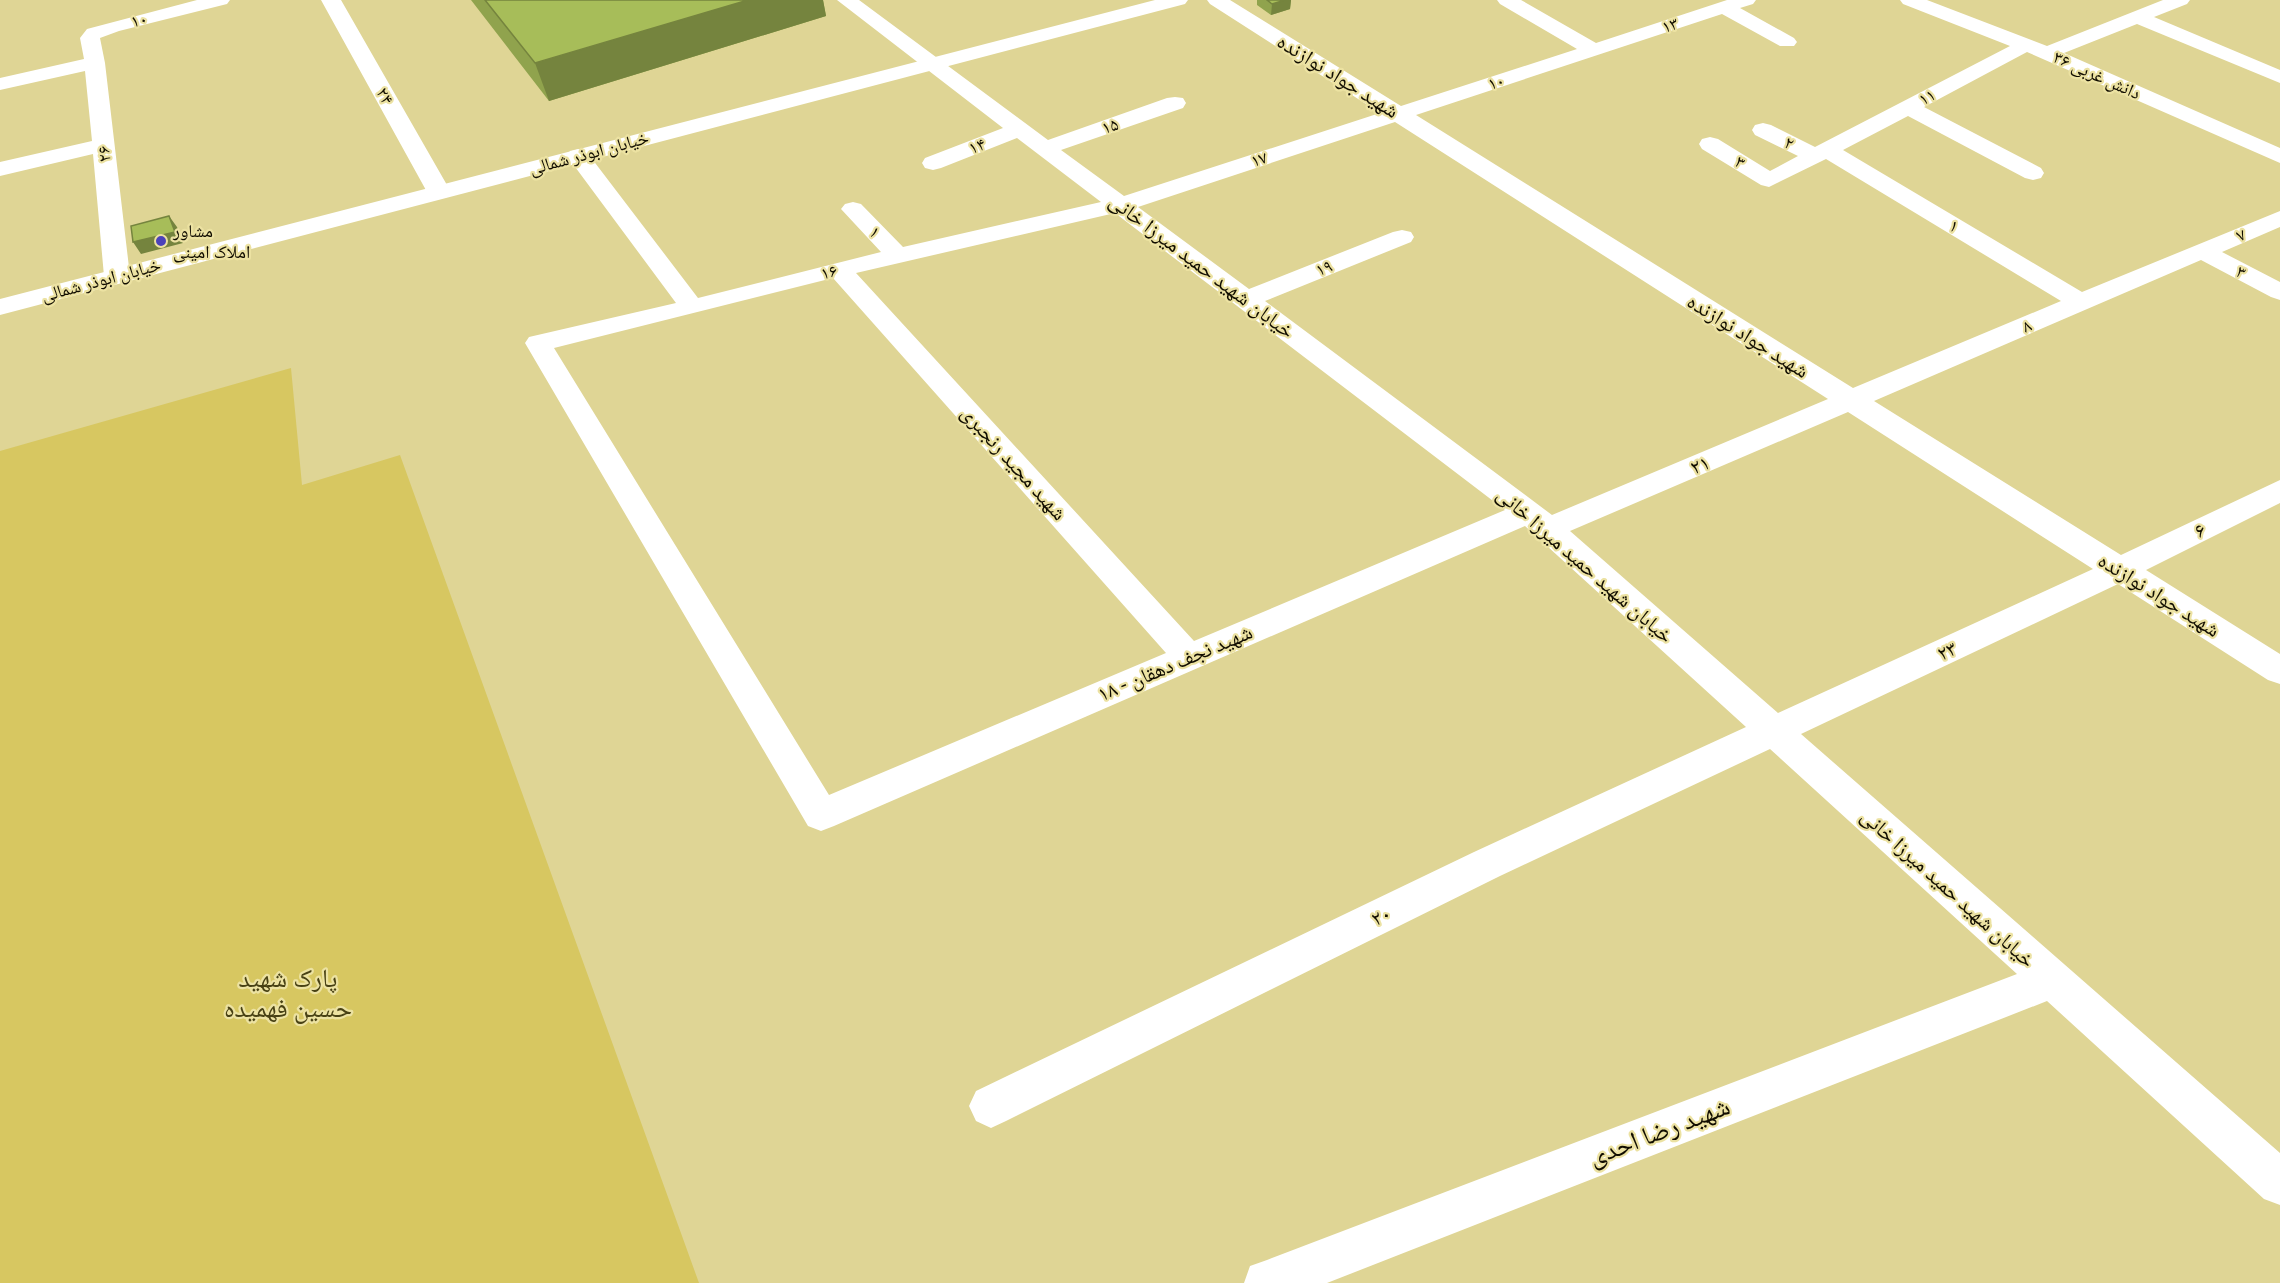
<svg xmlns="http://www.w3.org/2000/svg" width="2280" height="1283" font-family="Ubuntu,'Noto Naskh Arabic',sans-serif">
<rect width="100%" height="100%" fill="#dfd595"/>
<path fill="#d7c761" d="M291,368l11,117 98,-30 299,828h-699v-832z"/>
<g fill="none" stroke-linecap="round" stroke-linejoin="round">
<path fill="#fff" fill-rule="evenodd" d="M197,0h33l-3,4 -108,27 -19,7 5,25 25,213 -4,5 -9,3 -9,-3 -4,-5 -11,-122 -93,22v-14l92,-21 -7,-70 -85,19v-12l84,-19 -4,-21 7,-9z
M321,0h20l110,192 -4,5 -8,2 -8,-2 -4,-5z
M837,0h22l189,140 119,-42 8,-1 8,1 3,5 -3,5 -122,42 63,46 256,-83 -170,-109 -3,-4h23l171,106 176,-57 -77,-45 -3,-4h24l75,43 131,-43h29l-3,4 -13,4 54,30 3,4 -3,4h-14l-58,-32 -306,101 437,273 208,-87 -235,-142 -57,28 -8,-2 -59,-36 -3,-5 3,-5 8,-2 8,2 52,32 28,-15 -43,-21 -3,-5 3,-5 8,-2 8,2 44,22 195,-101 -107,-42 -3,-4h27l120,46 116,-46h27l-3,4 -33,13 126,53v13l-143,-59 -73,29 216,95v15l-253,-111 -103,55 117,61 3,5 -3,5 -8,2 -8,-2 -117,-62 -65,34 239,142 198,-81v16l-58,25 58,30v18l-9,-3 -70,-37 -327,141 247,154 159,-75v23l-134,67 134,84v30l-12,-4 -150,-96 -317,150 479,419v52l-16,-6 -217,-198 -720,282h-83l6,-17 17,-6 750,-286 -247,-225 -270,127 -494,245 -15,7 -15,-7 -7,-15 7,-15 498,-239 272,-125 -221,-201 -691,300 -13,5 -13,-5 -283,-483 4,-6 147,-34 -109,-147 3,-5 8,-2 8,2 112,147 183,-46 -40,-43 4,-5 8,-2 8,2 42,43 198,-45 -84,-64 -76,30 -8,2 -8,-2 -3,-5 3,-5 78,-30zM1395,122l433,277 -276,116 -287,-214 146,-59 3,-5 -3,-5 -9,-2 -9,2 -144,57 -111,-82zM1115,213l390,297 -311,131 -338,-368zM833,278l333,375 -337,142 -275,-447zM1848,412l245,157 -315,144 -208,-182z"/>
<path fill="#fff" fill-rule="evenodd" d="M1155,0h33l-3,4 -1185,311v-16z"/>
</g>
<path fill="#90a34d" d="M471,0h352l3,16 -277,85z
M1257,0h34l-1,9 -19,6 -14,-10z"/>
<path fill="#75843e" d="M748,0h75l3,16 -277,85 -14,-38z
M1285,0h6l-1,9 -19,6 1,-11z
M169,216l8,11 6,16 -42,11 -8,-12z"/>
<path fill="#a7bd59" stroke="#75843e" stroke-width="1.5" d="M485,0h263l-213,63z
M1267,0h18l-13,4z
M169,216l6,16 -42,10 -2,-16z"/>
<circle fill="#4b42b9" stroke="#ece2a2" stroke-width="2" cx="161" cy="241" r="6"/>
<g text-anchor="middle" stroke-width="4.5" stroke-linejoin="round" paint-order="stroke">
<g font-size="18" fill="#110d00" stroke="#ece2a2">
<text transform="translate(139 20) rotate(-14)" y="6">۱۰</text>
<text transform="translate(1670 25) rotate(-18)" y="6">۱۳</text>
<text transform="translate(2097 75) rotate(24)" y="6">دانش غربی ۳۶</text>
<text transform="translate(1496 82) rotate(-18)" y="6">۱۰</text>
<text transform="translate(385 96) rotate(61)" y="6">۲۴</text>
<text transform="translate(1927 97) rotate(-28)" y="6">۱۱</text>
<text transform="translate(1110 126) rotate(-19)" y="6">۱۵</text>
<text transform="translate(1789 143) rotate(27)" y="6">۲</text>
<text transform="translate(977 146) rotate(-21)" y="6">۱۴</text>
<text transform="translate(589 153) rotate(-15)" y="6">خیابان ابوذر شمالی</text>
<text transform="translate(104 154) rotate(-96)" y="6">۲۶</text>
<text transform="translate(1259 159) rotate(-18)" y="6">۱۷</text>
<text transform="translate(1740 162) rotate(32)" y="6">۳</text>
<text transform="translate(1954 226) rotate(31)" y="6">۱</text>
<text transform="translate(875 232) rotate(46)" y="6">۱</text>
<text transform="translate(2241 235) rotate(-23)" y="6">۷</text>
<text transform="translate(1324 268) rotate(-22)" y="6">۱۹</text>
<text transform="translate(829 272) rotate(-14)" y="6">۱۶</text>
<text transform="translate(2241 272) rotate(27)" y="6">۳</text>
<text transform="translate(101 280) rotate(-15)" y="6">خیابان ابوذر شمالی</text>
<text transform="translate(2027 326) rotate(-23)" y="6">۸</text>
</g>
<g font-size="18" fill="#110d00" stroke="#ece2a2" text-anchor="start">
<text x="173" y="237">مشاور<tspan x="173" dy="21">املاک امینی</tspan></text>
</g>
<g font-size="21" fill="#110d00" stroke="#ece2a2">
<text transform="translate(1338 76) rotate(32)" y="7">شهید جواد نوازنده</text>
<text transform="translate(1202 266) rotate(37)" y="7">خیابان شهید حمید میرزا خانی</text>
<text transform="translate(1748 336) rotate(32)" y="7">شهید جواد نوازنده</text>
<text transform="translate(1014 463) rotate(48)" y="7">شهید مجید رنجبری</text>
<text transform="translate(1700 465) rotate(-23)" y="7">۲۱</text>
<text transform="translate(2200 530) rotate(-27)" y="7">۶</text>
<text transform="translate(1585 565) rotate(41)" y="7">خیابان شهید حمید میرزا خانی</text>
<text transform="translate(2159 595) rotate(32)" y="7">شهید جواد نوازنده</text>
<text transform="translate(1947 651) rotate(-25)" y="7">۲۳</text>
<text transform="translate(1175 663) rotate(-23)" y="7">شهید نجف دهقان - ۱۸</text>
<text transform="translate(1948 888) rotate(42)" y="7">خیابان شهید حمید میرزا خانی</text>
<text transform="translate(1381 916) rotate(-26)" y="7">۲۰</text>
</g>
<g font-size="26" fill="#484114" stroke="#ece2a2">
<text x="288" y="987">پارک شهید<tspan x="288" dy="30">حسین فهمیده</tspan></text>
</g>
<g font-size="26" fill="#110d00" stroke="#ece2a2">
<text transform="translate(1659 1131) rotate(-21)" y="9">شهید رضا احدی</text>
</g>
</g>
</svg>
